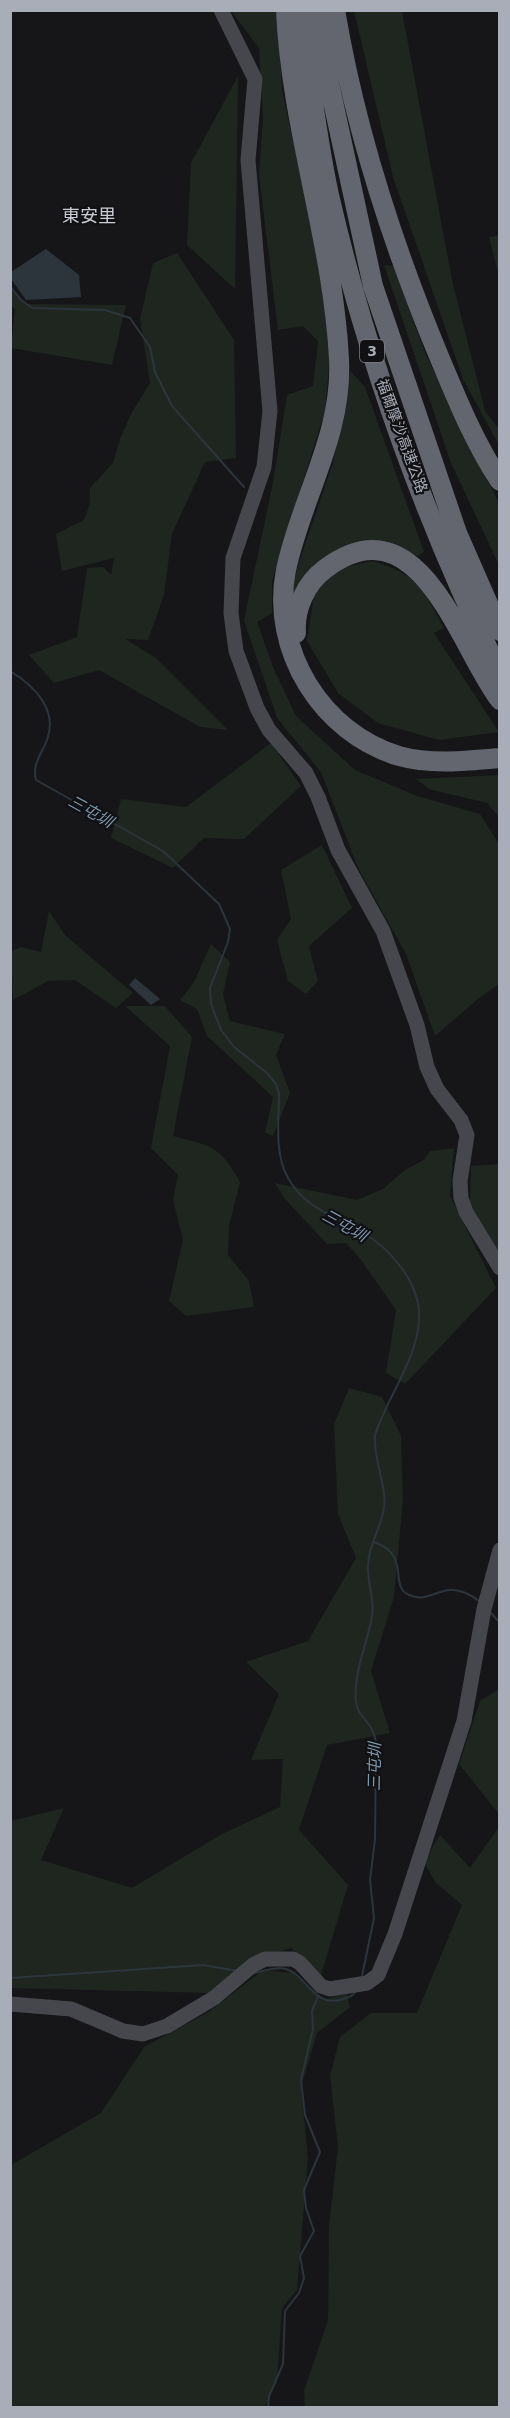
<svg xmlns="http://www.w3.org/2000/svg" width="510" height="2418" font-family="'DejaVu Sans','Noto Sans TC',sans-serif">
<rect width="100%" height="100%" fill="#161618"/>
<path fill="#1e261f" d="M231,11h47l4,79 29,133 20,121 -6,67 -53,170v32l-15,9 16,45 23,49 59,54 62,26 63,18 19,30v140l-20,14 -44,38 -29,-82 -48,-86 -37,-96 -44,-54 -33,-98 28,-132 15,-93 26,-9 5,-45 -15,-15 -25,4 -19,-154 4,-59 -4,-69z
M354,11h48l50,269 33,131 14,18v16l-36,-66 -70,-202z
M238,76l-3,213 -48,-44 4,-82z
M499,235h1l-1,41 -10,-39z
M177,253l57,87 2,118 -31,4 -33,72 -8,61 -16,45 -23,-1 31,19 72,72 -28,-3 -101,-57 -45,13 -25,-28 48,-18 10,-69 16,-1 8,8 3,-17 -52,13 -6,-37 28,-14 6,-17v-15l23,-25 7,-24 12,-27 18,-29 -10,-64 13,-56z
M384,265l9,1 32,87 74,150v62l-48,-102z
M10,288l18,16 98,1 -14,60 -101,-17 4,-39 -4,-3z
M350,371l15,16 59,165 -7,4 -60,-13 -24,11 -37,43 -6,2 8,-34 35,-102z
M372,561c46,14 50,26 72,67l-10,5 65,99 -60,8 -61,-17 -40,-30 -31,-52 7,-46 19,-25z
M271,743l30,43 -57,53 -40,-1 -31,30 -62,-30 10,-39 65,8z
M499,775v42l-12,-14 -58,-14 -13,-10z
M322,845l30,63 -43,38 9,35 -12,13 -18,-13 -11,-41 14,-21 -10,-49z
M49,911l16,24 68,58 -17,15 -41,-28 -27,1 -35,19 -2,-49 10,-4 20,5z
M211,944l19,18 -7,32 7,27 55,13 -9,21 14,38 -17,43 -8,-4 8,-35 -66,-61 -10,-27 -17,-9 13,-16z
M125,1006h40l27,31 -19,99c37,10 46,8 67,46l-11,44 -1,29 21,26 5,26 -68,9 -17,-15 14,-61 -10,-40 5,-25 -27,-27 19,-102z
M454,1148l-4,48 46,92 -91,96 -19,-11 10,-63 -35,-50 -15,-17 -19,1 -42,-45 -10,-16 82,17 26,-11 22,-19 19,-10 6,-9z
M499,1164v88l-29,-48 1,-38z
M349,1388l33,9 19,39 2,63 -9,98 -23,74 19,62 -63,12 -28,85 49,55 -27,90 -30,-27 -42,13 -39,32 -199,-5v-167l53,-13 -23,52 91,28 90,-54 58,-27 3,-48 -32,1 28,-66 -33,-32 62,-21 48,-83 -18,-44 -4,-90z
M499,1689v125l-40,-50 21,-63z
M499,1827v580h-194l-1,-16 24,-71 1,-95 9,-78 -8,-71 10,-39 31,-24h46l45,-108 -27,-23 -11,-20 16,-27 30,33z
M263,1970l29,3 33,26 22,-5 3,13 -33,26 -16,54 7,72 -11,131 -15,18 -5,74 -12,25h-254v-242l90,-52 43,-66 63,-34z"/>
<path fill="#2c353c" d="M46,249l33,26 2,22 -55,3 -15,-21v-7z
M135,978l25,21 -9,6 -22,-20z"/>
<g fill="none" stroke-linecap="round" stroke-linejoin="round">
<path stroke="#2c353c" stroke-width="2" d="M10,286l11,14 11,8 73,2 25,8 20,29 5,25 17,34 72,81
M10,671c25,15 48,39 37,69 -6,15 -15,24 -11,40l127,71 56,53 11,25 -2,13 -18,46 1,16 10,26 13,17 33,26 9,11 3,9c0,28 -5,60 9,85 17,30 44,37 72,53 31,17 62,54 59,90 -3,41 -32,76 -44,114 -2,25 12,50 9,73 -3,20 -16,38 -16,58 -1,17 7,33 4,50 -5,29 -19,57 -16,86 1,15 17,19 20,40l-1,97 -5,41 4,38 -12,58
M374,1542c38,13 14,44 35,53 25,11 35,-21 70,6
M491,1613l9,10
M254,1973c10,-2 22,-7 32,-4 21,7 27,37 54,31 7,-2 12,-3 16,-9
M10,1978l193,-13 35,6
M268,2408l1,-12 14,-32 2,-53 14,-18 5,-15 -4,-22 14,-25 -8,-23 -2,-18 16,-38 -15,-37 -4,-35 12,-51 -1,-18 6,-15"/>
<path stroke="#45474d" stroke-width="15" d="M221,10l34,69 -7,81 22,251 -6,56 -31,91 -2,55 5,38 21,57 12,22 37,43 12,24 20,53 45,81 34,94 10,42 10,22 24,31 6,15 -7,46 1,17 5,14 34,56
M10,2004l61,5 52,22 20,3 24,-8 47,-28 39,-33 12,-6h28l7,4 21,23 9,3 37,-6 11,-8 17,-41 69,-213 20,-112 16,-59"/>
<path stroke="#63666e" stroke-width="20" d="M286,10c5,118 47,231 53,349 4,76 -38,139 -53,211 -16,80 36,163 113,186 31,9 69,5 101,2
M300,10c9,62 16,125 29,185 38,165 97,327 171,479
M319,10l10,73 44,203 84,247 43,98
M335,10c20,119 57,233 103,344 18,43 36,88 62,127
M296,633c-2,-24 10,-50 29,-64 94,-71 134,77 175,131"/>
</g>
<g text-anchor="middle" stroke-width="4.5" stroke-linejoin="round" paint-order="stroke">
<rect fill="#111113" stroke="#7b7e86" stroke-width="1.5" x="360" y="340" width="24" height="22" rx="4.5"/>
<g font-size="14" font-weight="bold" fill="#a8adb8">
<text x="372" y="356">3</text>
</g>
<g font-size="15" fill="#a8adb8" stroke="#111113">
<text transform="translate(402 436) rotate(70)" y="5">福爾摩沙高速公路</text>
</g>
<g font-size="16" font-style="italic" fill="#7f9bb3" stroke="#111113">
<text transform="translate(91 811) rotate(29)" y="6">三屯圳</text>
<text transform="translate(345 1225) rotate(29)" y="6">三屯圳</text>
<text transform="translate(374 1767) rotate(-89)" y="6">三屯圳</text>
</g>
<g font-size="18" fill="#c9ccd4" stroke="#111113">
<text x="89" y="222">東安里</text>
</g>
</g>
<rect width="510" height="2418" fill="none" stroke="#a8adb8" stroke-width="24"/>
</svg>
